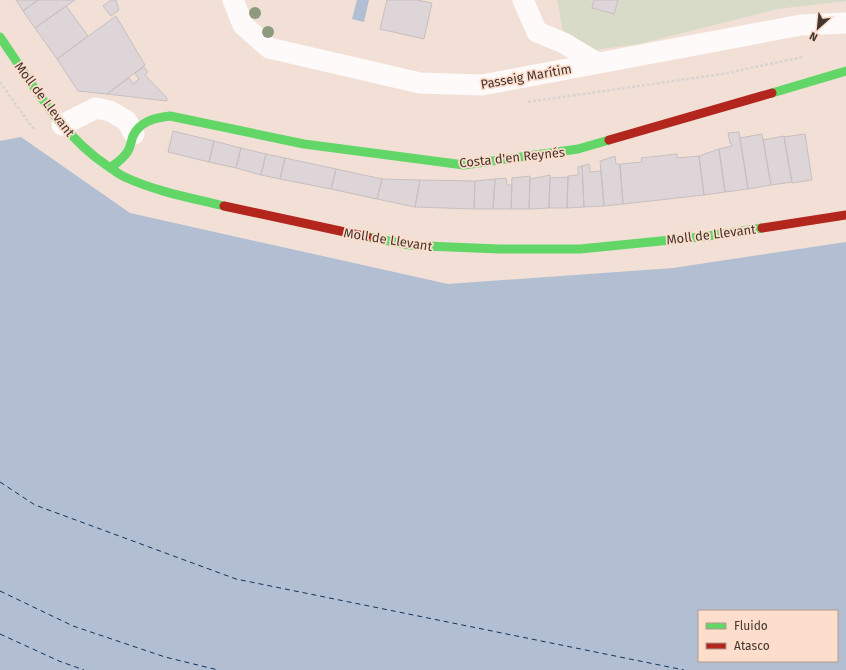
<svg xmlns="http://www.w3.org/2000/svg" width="846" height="670" font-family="'Fira Sans',sans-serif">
<rect width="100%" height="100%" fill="#f2e0d7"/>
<path fill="#d7dbc7" d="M557,0h289v1l-68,8 -139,35 -44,6 -31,-13z"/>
<path fill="#b2bed1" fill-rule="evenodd" d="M357,0h12l-5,22 -12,-3z
M21,137l109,76 318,71 225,-16 173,-26v428h-846v-529zM699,611h138v50h-138z"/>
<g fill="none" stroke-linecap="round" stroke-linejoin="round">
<path stroke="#0f345c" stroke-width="1" stroke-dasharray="5 4" stroke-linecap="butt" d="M0,482l35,23 201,74 448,91
M0,591l73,35 92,31 53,13
M0,634l59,27 25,9"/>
</g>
<path fill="#ddd5d7" stroke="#c7bfc0" d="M16,0h22l-15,11z
M38,0h37l-40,28 -12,-17z
M111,0h5l3,10 -8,6 -8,-10z
M387,0h30l15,3 -8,36 -44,-10z
M594,0h24l-4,14 -22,-6z
M66,6l22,30 -31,23 -22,-31z
M116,16l29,49 -38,29 -29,-3 -21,-32z
M144,67l4,5 -3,3 22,23v3l-60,-7 22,-16 4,6 6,-5 -4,-6z
M173,131l41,10 -5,21 -41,-10z
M739,132l9,57 -23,3 -6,-43 13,-3 -1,-3h-1l-2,-10z
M762,134l9,51 -23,4 -8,-51z
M805,134l7,46 -20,3 -8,-46z
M784,136l8,46 -21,3 -8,-45z
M214,141l27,7 -5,20 -27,-6z
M241,148l25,6 -5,21 -25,-7z
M719,149l6,43 -21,3 -5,-39z
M266,154l19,4 -5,21 -19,-4z
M677,154v4l22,-2 5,39 -81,9 -3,-40 22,-2 -1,-4z
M615,156l1,8h3l1,4 3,36 -19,2 -4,-45z
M285,158l51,11 -5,20 -51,-10z
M589,164l1,8 11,-1 3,35 -20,1 -2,-41z
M582,166l2,41 -17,1 1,-32 10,-1v-8z
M336,169l46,10 -5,20 -46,-10z
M550,175l-1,33 -20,1 1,-30z
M530,176l-1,33h-18l1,-31z
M568,177l-1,31h-18l1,-30z
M506,178l1,7h5l-1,24h-18l2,-30z
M382,179l38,1 -5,27 -38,-8z
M495,179l-2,30h-19l1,-28z
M420,180l55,1 -1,28 -59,-2z"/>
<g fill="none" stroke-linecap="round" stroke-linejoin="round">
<path stroke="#d9d4d2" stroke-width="2.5" stroke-dasharray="3 2" stroke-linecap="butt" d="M0,82l32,45 3,2
M528,102l194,-28 81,-17"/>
<path stroke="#fdfaf9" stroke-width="21" d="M233,0l10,25 26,23 151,35 62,2 319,-60 45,-2
M523,0l14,32 27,11 33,20
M62,125l34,-17 14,3 17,10 7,13"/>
<path stroke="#63d668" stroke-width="9" d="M0,37c32,46 61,99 109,130 6,4 12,9 18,11 31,14 65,20 97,28
M772,93l74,-22
M110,168c7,-5 14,-10 18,-17 3,-5 3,-10 5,-15 7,-15 22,-18 37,-20l134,28 160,21 114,-16 31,-9
M368,237l42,8 16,1 73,3h81l121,-12 61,-9"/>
<path stroke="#b3261e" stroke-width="9" d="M609,140l163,-47
M224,206l144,31
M762,228l84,-13"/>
</g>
<g fill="#8e9a7d">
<circle cx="255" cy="13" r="6"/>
<circle cx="268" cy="32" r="6"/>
</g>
<g text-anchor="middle" stroke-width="3.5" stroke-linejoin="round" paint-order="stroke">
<g font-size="13" fill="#43362f" stroke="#fdddcc">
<text transform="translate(526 76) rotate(-10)" y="5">Passeig Marítim</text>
<text transform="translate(45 99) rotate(53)" y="5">Moll de Llevant</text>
<text transform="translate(512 157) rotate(-6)" y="5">Costa d'en Reynés</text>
<text transform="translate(711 234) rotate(-7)" y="5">Moll de Llevant</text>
<text transform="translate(388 239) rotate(9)" y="5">Moll de Llevant</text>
</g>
</g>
<rect x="698" y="610" width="140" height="52" fill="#fdddcc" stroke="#b39a8d"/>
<rect x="706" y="623" width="20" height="6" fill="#63d668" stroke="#b39a8d"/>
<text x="734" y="630" font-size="12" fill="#43362f">Fluido</text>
<rect x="706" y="643" width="20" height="6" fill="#b3261e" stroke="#b39a8d"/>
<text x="734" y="650" font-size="12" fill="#43362f">Atasco</text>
<g transform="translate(818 28) rotate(207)" stroke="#fdddcc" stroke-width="3" paint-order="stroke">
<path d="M0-3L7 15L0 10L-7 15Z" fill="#43362f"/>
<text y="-6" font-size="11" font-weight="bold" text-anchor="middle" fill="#43362f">N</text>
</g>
</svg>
